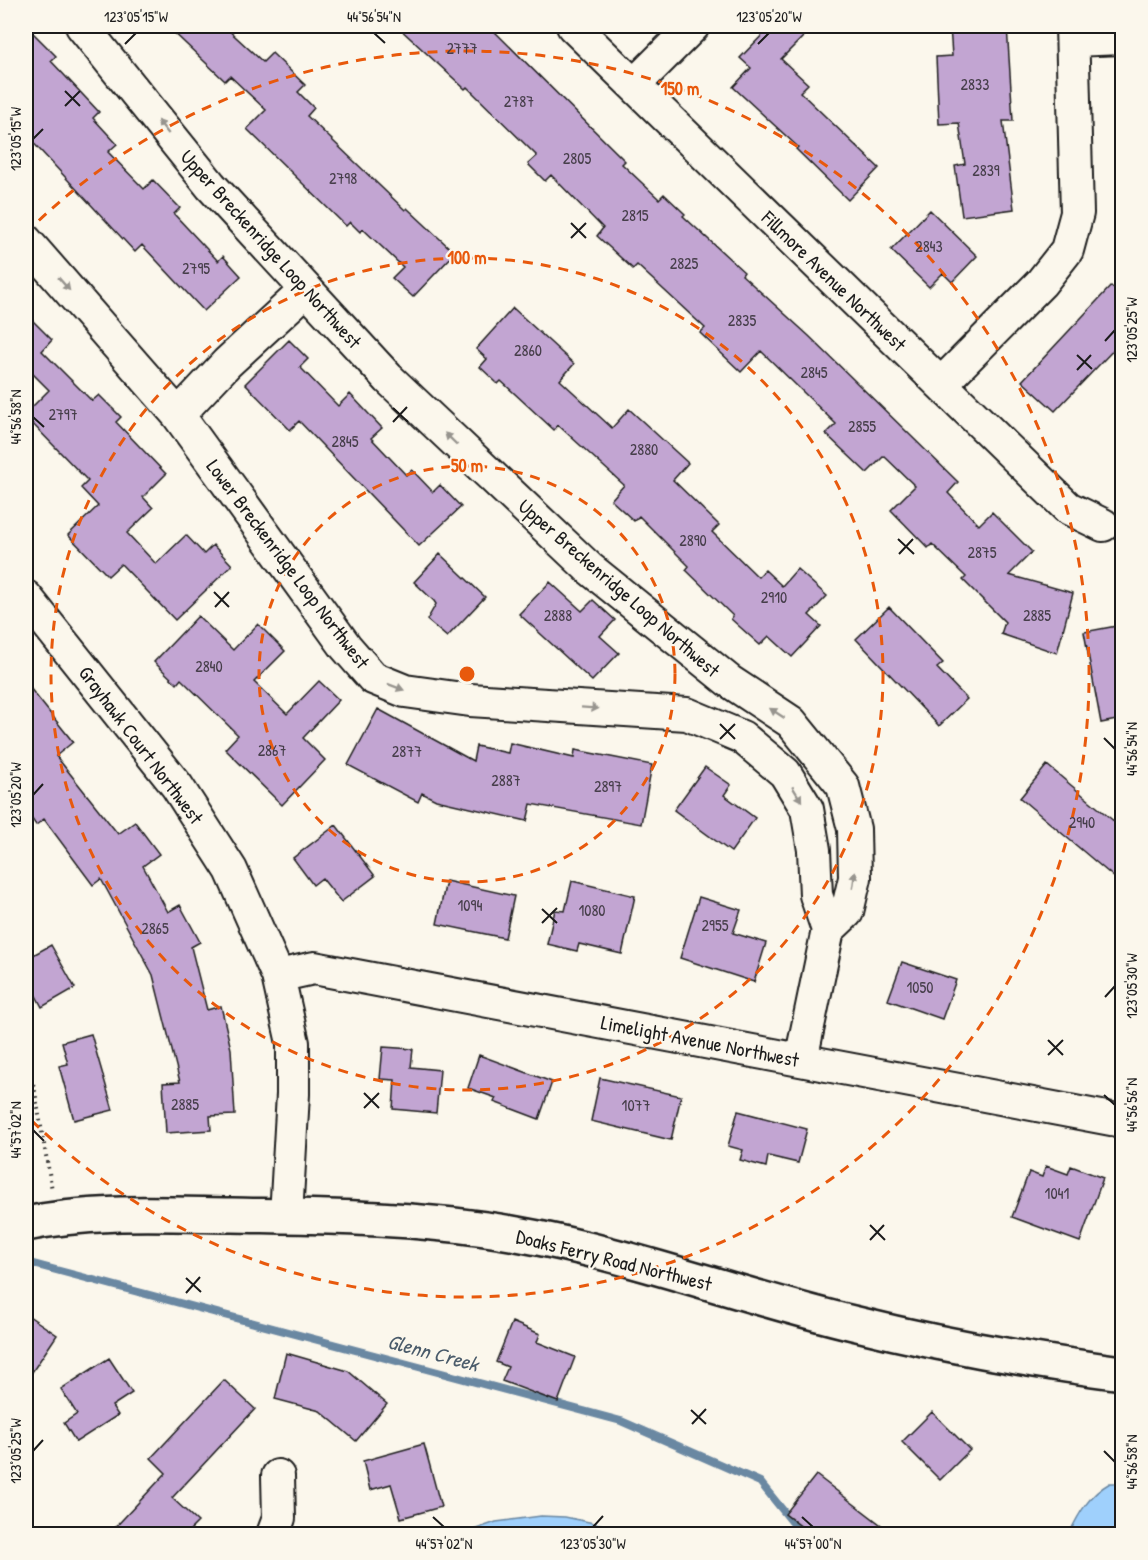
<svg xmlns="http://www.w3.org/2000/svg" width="1148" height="1560" font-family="'Patrick Hand',sans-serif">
<rect width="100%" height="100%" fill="#fbf7ec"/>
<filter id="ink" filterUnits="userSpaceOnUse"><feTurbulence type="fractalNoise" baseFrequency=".0167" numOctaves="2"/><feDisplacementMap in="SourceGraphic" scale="12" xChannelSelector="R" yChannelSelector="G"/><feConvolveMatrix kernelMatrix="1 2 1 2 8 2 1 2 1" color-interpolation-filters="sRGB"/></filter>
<g filter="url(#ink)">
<path fill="#9fd0fc" stroke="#6b88a2" stroke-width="1.5" d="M1110,1483h12v51h-53c10,-21 20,-39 41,-51z
M541,1516l24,1 82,17h-185l34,-12z"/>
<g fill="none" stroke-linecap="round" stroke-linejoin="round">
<path stroke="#6b88a2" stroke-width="8" d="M26,1262l595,159 139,61 42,52"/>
</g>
<path fill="#c2a5d2" stroke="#1c1c1c" stroke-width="1.5" d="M26,26l30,30 -5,5 48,51 -6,6 24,26 -9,8 36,37 9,-9 27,28 -6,6 44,47 5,-5 18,20 -37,35 -62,-66 -7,7 -109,-117z
M167,26h57l39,36 9,-9 33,32 -7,7 16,16 -7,8 98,94 2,-2 48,45 -42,44 -21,-19 11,-11 -40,-38 -3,3 -10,-10 -4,4 -99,-97 19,-19 -36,-34 -5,5z
M397,26h92l136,135 -3,3 37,35 5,-5 21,20 -2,2 61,56 -2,3 67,61 149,146 -10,11 31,32 13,-13 40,40 -23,23 64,18 -16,60 -56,-19 4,-12 -42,-42 3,-3 -34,-33 -4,4 -37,-38 24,-24 -31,-30 -17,17 -41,-39 10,-10 -75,-73 -20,21 -41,-39 5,-5 -68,-63 -4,4 -36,-33 6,-8 -52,-53 -6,6 -17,-17 9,-8 -70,-69 -2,2z
M771,26h43l-33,33 27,25 -8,8 79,76 -31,32 -52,-51 2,-2 -65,-60 18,-19 -11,-10z
M950,26h57l6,95h-10l11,88 -52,7 -7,-50 10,-2 -6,-41 -20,1 -3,-67 16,-1z
M930,210l47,46 -25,26 -9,-9 -14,14 -38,-37z
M1111,286l11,11v44l-67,70 -33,-30z
M513,308l61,56 -14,16 52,48 17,-19 59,54 -15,17 46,45 -7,7 46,45 7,-7 17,16 15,-17 30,27 -18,19 12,11 -29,31 -23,-21 -9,9 -29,-26 2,-3 -47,-46 3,-4 -50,-50 -5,5 -23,-21 13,-15 -66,-60 -4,5 -53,-49 -3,3 -18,-17 7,-8 -11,-10z
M26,314l26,26 -10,11 50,50 7,-6 22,22 -5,5 50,52 -23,23 10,11 -26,25 29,31 30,-29 18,19 9,-9 19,20 -57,55 -54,-56 -13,12 -40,-41 30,-29 -17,-18 7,-7 -62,-64v-4l23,-23 -23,-23z
M289,340l19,19 -8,8 38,39 12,-12 32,34 -11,10 35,37 6,-5 21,22 7,-7 21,22 -42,39 -120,-125 -9,9 -45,-46z
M440,554l45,43 -38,40 -20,-17 9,-16 -2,-3 -20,-19z
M550,582l32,29 11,-11 22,20 -15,16 19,17 -27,28 -73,-67z
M889,607l54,56 -6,5 30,31 -28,27 -83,-87z
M198,616l35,34 25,-26 27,27 -31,31 33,32 32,-33 20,19 -36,38 22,22 -43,45 -57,-56 13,-14 -57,-56 -4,5 -23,-22z
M1122,625v94l-21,4 -17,-91z
M26,683l47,59 -17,14 62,78 17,-12 24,32 -16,12 25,46 12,-7 20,37 -9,5 16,63 14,-4 10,43 4,66 -25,1 1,14 -45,3 -3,-50 17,-1 -27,-107 -52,-96 -8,6 -49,-66 -8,6 -10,-14z
M378,709l95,52 3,-15 32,7 2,-10 64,15 1,-8 77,15 -11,59 -110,-20 -4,17 -91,-21 -14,-7 -4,9 -70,-37z
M1047,765l75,63v56l-102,-86z
M705,767l26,18 -7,10 31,23 -24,34 -57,-42z
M336,825l39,51 -34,26 -19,-24 -9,7 -20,-27z
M446,881l68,15 -9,42 -68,-14z
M572,881l63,15 -13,58 -43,-10 -2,7 -30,-7 8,-34 10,1z
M699,897l42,13 -8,23 33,10 -12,39 -74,-24z
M51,945l24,43 -33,19 -16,-30v-18z
M902,962l54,18 -14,39 -54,-19z
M91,1034l22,76 -39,10 -15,-54 9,-2 -6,-22z
M383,1047l30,2 -2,18 29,3 -4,43 -43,-4 2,-29 -15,-1z
M479,1055l73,27 -13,37 -45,-17 2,-4 -28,-10z
M600,1078l81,18 -10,44 -80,-19z
M738,1111l69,18 -9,34 -30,-7 -2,11 -26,-7 3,-10 -15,-4z
M1046,1166l22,8 3,-8 32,12 -23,64 -68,-25 17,-45 13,5z
M26,1314l31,21 -31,46z
M512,1322l28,12 -3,8 38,15 -17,45 -56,-21 6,-14 -12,-5z
M286,1353l62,18 39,33 -31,37 -36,-30 -45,-12z
M109,1358l23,35 -20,13 6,9 -42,27 -12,-19 13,-9 -16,-25z
M224,1380l31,29 -83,89 26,24 -12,12h-77l57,-61 -15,-15z
M932,1412l38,38 -30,30 -38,-38z
M424,1444l17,63 -40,11 -10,-34 -21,6 -7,-29z
M816,1475l77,59h-82l-26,-20z"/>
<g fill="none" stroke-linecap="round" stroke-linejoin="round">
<defs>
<path id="street" d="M82,26l129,160 178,193 200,189 140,113 62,41 52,64 11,43 1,49 -8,34 -19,18
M573,26l495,482 35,17
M1073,40l49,-2
M634,85l59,-59
M26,241l152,174 168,232 27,31 32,13 65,9 217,14 55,23 43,36 22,36 7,41 2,45 12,35
M941,384l100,-101 26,-33 10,-37 -5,-187
M178,415l49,-52 78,-72
M26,597l151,189 54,84 47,106 15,67v51l-7,122
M278,976l36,-8 808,153
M801,1060l27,-130
M273,1534l6,-16 -1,-42"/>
<path id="secondary" d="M26,1224c67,-14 138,-10 206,-9 95,2 191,2 285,19 114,20 223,62 336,89 88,22 179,38 269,50"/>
</defs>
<use href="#street" stroke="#1c1c1c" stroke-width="36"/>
<use href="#secondary" stroke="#1c1c1c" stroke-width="38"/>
<path stroke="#1c1c1c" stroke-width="4" stroke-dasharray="1.5 4.5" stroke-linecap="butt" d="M26,1075l8,11 18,104"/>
<use href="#street" stroke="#fbf7ec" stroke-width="32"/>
<use href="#secondary" stroke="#fbf7ec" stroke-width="33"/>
</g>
<defs><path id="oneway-solid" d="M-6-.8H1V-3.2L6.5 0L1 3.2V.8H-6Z" transform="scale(1.5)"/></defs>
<g fill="#97948e">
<use href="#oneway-solid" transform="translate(163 127) rotate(-129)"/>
<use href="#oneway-solid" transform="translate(64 284) rotate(49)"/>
<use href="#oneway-solid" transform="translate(451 439) rotate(-136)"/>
<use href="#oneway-solid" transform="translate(396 687) rotate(21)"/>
<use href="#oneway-solid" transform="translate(590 708) rotate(4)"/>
<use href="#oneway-solid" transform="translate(777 713) rotate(-147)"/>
<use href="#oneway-solid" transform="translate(797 794) rotate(58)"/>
<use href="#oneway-solid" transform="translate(854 880) rotate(-82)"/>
</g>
</g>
<path fill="none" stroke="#1c1c1c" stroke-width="2" d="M374,33l11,10M125,44l11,-11M758,44l11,-11M65,91l15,15M65,106l15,-15M33,139l10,-10M571,223l15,15M571,238l15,-15M1105,341l10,-11M1077,355l15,14M1077,370l14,-15M393,408l15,14M33,417l11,10M393,422l14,-15M898,539l16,15M899,554l14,-15M214,592l15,15M215,607l14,-15M720,724l15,15M1104,738l11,11M720,739l15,-15M33,795l10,-11M542,909l15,14M542,923l15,-15M1105,997l10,-11M1048,1040l15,15M1048,1055l15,-15M364,1093l15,15M1104,1095l11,10M364,1108l15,-15M33,1130l11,11M870,1225l15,15M870,1240l14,-15M186,1278l15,14M186,1293l14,-16M691,1410l15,14M692,1424l14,-15M33,1451l10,-11M1104,1451l11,11M433,1517l11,10M802,1517l11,10M593,1527l10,-11"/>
<g fill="none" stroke="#e8590c" stroke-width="3" stroke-dasharray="10 8">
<circle cx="467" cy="674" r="208"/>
<circle cx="467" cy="674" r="416"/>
<path d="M26 233A623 623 0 1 1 26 1115"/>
</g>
<g text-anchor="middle" stroke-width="4.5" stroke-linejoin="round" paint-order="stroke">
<g font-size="16" fill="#463e4a">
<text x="462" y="54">2777</text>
<text x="975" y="90">2833</text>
<text x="519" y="107">2787</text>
<text x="577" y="164">2805</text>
<text x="986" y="176">2839</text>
<text x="343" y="184">2798</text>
<text x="635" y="221">2815</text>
<text x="929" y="252">2843</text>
<text x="684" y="269">2825</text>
<text x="196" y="274">2795</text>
<text x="742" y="326">2835</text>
<text x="528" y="356">2860</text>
<text x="814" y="378">2845</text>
<text x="63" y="420">2797</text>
<text x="862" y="432">2855</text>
<text x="345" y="447">2845</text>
<text x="644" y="455">2880</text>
<text x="693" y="546">2890</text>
<text x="982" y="558">2875</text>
<text x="774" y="603">2910</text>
<text x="558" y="621">2888</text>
<text x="1037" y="621">2885</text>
<text x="209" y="672">2840</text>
<text x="272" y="756">2867</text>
<text x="407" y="757">2877</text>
<text x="506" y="786">2887</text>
<text x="608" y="792">2897</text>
<text x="1082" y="828">2940</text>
<text x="470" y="911">1094</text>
<text x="592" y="916">1080</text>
<text x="715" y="931">2955</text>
<text x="155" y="934">2865</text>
<text x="920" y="993">1050</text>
<text x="185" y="1110">2885</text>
<text x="636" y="1111">1077</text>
<text x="1057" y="1199">1041</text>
</g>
<g font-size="20" fill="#1c1c1c" stroke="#fbf7ec">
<text transform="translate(271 249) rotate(48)" y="7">Upper Breckenridge Loop Northwest</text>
<text transform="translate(834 281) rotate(44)" y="7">Fillmore Avenue Northwest</text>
<text transform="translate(288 564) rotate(53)" y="7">Lower Breckenridge Loop Northwest</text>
<text transform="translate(619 588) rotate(41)" y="7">Upper Breckenridge Loop Northwest</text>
<text transform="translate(141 745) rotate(53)" y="7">Grayhawk Court Northwest</text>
<text transform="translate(700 1041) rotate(11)" y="7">Limelight Avenue Northwest</text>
<text transform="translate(614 1260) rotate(14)" y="7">Doaks Ferry Road Northwest</text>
</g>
<g font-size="21" font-style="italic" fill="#4a5b6a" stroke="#fbf7ec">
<text transform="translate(433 1353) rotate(15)" y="7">Glenn Creek</text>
</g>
</g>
<circle cx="467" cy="674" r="9" fill="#e8590c" stroke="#fbf7ec" stroke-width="3"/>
<g font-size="18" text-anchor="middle" font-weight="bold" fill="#e8590c" stroke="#fbf7ec" stroke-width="4.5" stroke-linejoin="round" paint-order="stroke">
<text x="680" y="95">150 m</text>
<text x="467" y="264">100 m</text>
<text x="467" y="472">50 m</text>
</g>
<rect width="1148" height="1560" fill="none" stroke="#fbf7ec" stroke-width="66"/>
<rect x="33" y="33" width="1082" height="1494" fill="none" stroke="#1c1c1c" stroke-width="2"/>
<g font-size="15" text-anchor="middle" fill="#1c1c1c">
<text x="136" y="22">123°05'15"W</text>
<text x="374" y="22">44°56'54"N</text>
<text x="769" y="22">123°05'20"W</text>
<text transform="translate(16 139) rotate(-90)" y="5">123°05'15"W</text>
<text transform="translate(1132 330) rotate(-90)" y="5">123°05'25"W</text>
<text transform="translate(16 417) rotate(-90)" y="5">44°56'58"N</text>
<text transform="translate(1132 749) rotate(-90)" y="5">44°56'54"N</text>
<text transform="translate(16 795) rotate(-90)" y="5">123°05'20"W</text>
<text transform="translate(1132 986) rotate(-90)" y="5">123°05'30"W</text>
<text transform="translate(1132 1105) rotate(-90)" y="5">44°56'56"N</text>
<text transform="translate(16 1130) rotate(-90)" y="5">44°57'02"N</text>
<text transform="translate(16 1451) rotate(-90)" y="5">123°05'25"W</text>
<text transform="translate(1132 1462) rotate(-90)" y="5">44°56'58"N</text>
<text x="444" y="1549">44°57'02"N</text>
<text x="593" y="1549">123°05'30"W</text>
<text x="813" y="1549">44°57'00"N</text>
</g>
</svg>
